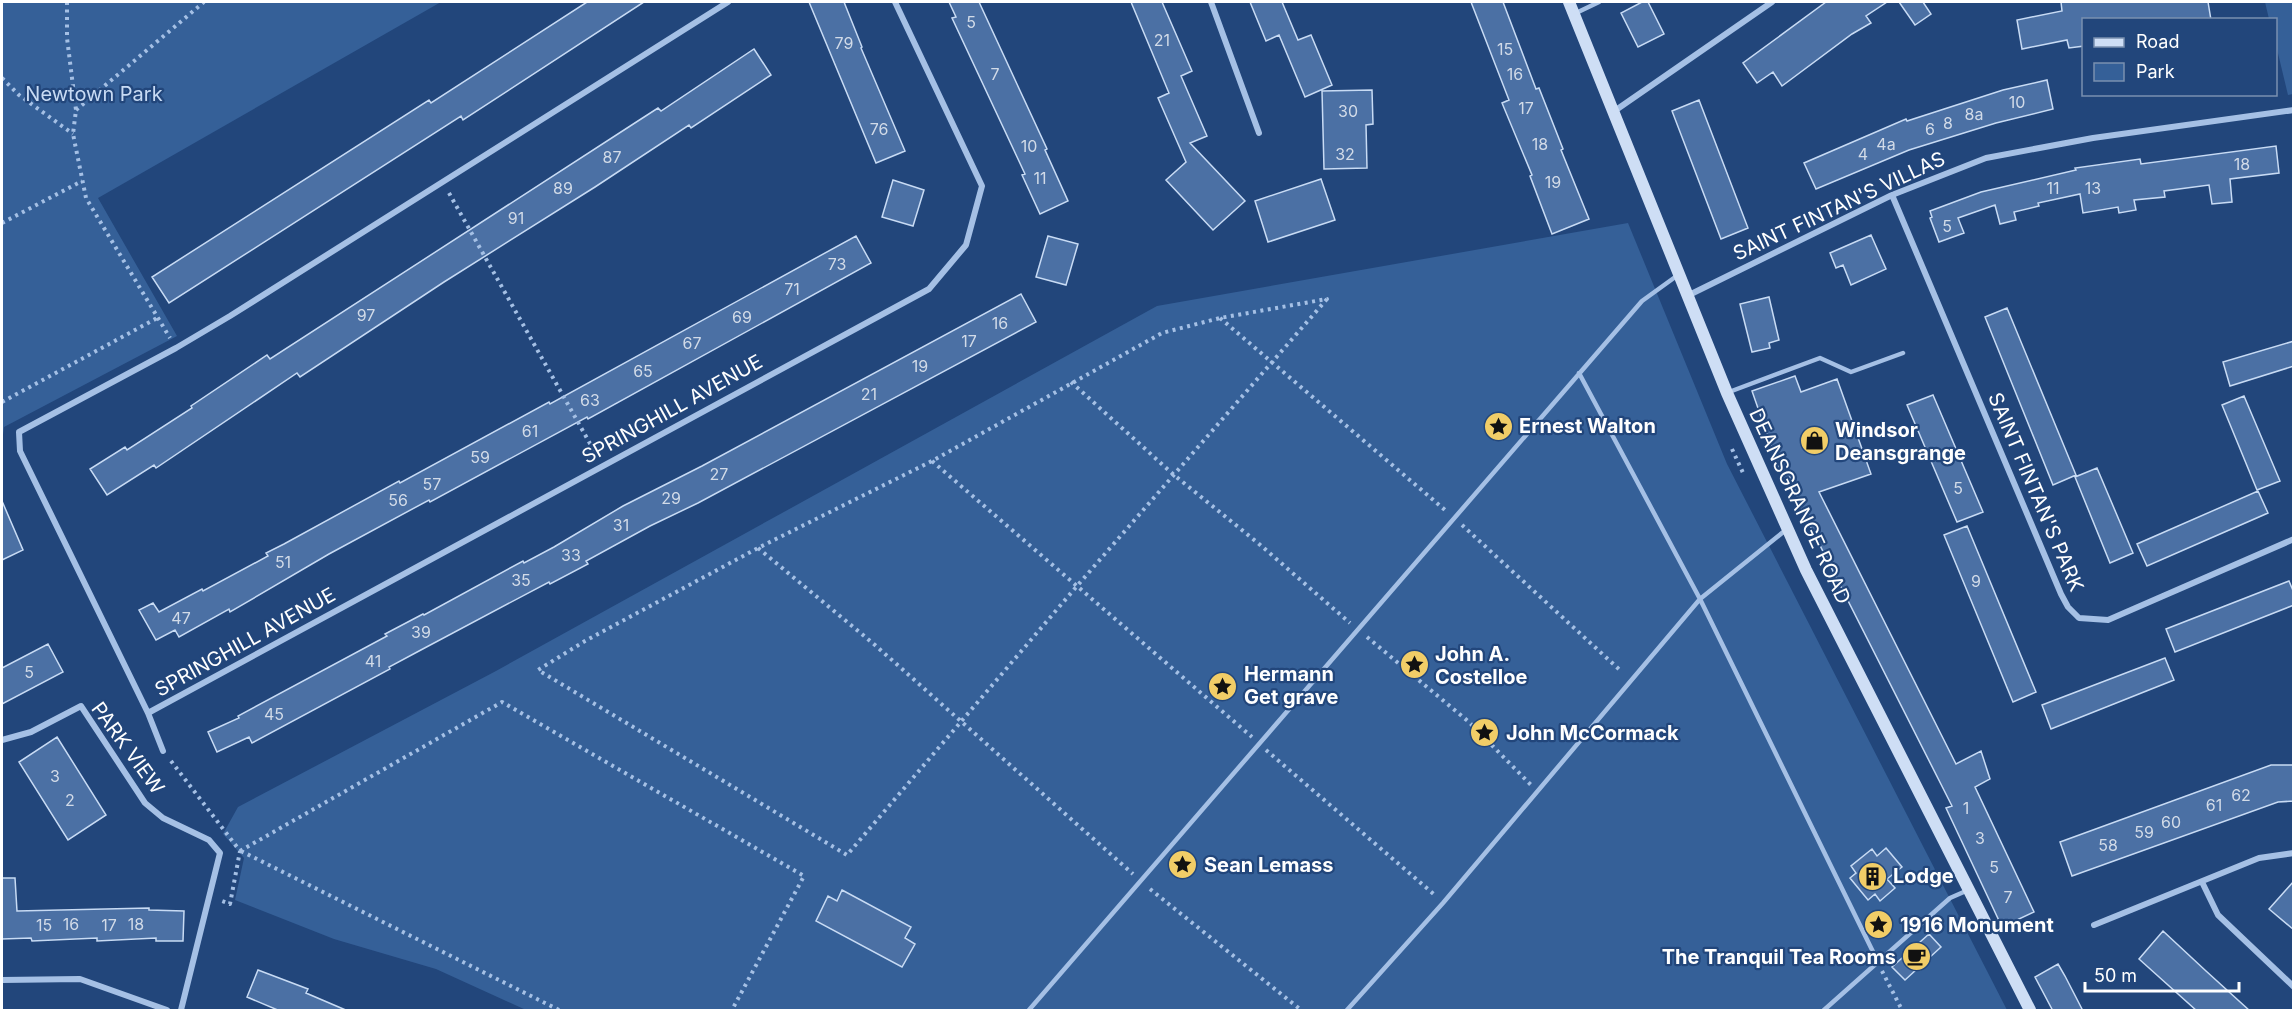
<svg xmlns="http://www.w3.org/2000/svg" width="2295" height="1012" font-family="Inter,sans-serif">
<rect width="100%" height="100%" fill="#22467b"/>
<path fill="#356098" d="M2,2h439l-343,196 79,138 -173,91 -2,15z
M2265,2h28v92l-5,1 -12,-50v-25l-7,-1z
M1628,223l99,241 280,546h-1481l-90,-41 -102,-30 -99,-39 9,-42 -21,-24 15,-27 258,-136 661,-365z"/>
<path fill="#4b70a4" stroke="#c8dbf4" stroke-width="1.5" d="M587,2h57l-181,118 -2,-4 -292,187 -17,-26 277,-177 2,3z
M809,2h35l18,45 -1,1 44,103 -29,12z
M949,2h30l68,147 -2,1 23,51 -28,13 -18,-39 3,-1 -73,-156 4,-1z
M1131,2h31l30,69 -11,5 26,60 -17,7 55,58 -32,29 -47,-50 20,-18 -28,-64 11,-5z
M1250,2h32l16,38 13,-5 21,50 -27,12 -26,-62 -13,6z
M1471,2h32l33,87 3,-1 24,61 -2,1 28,69 -37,15 -22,-58 2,-1 -30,-72 7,-3z
M1642,2h6l16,32 -26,13 -17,-34z
M1826,2h61l-21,14 5,7 -19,11 -70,52 -9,-14 -16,11 -14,-20z
M1899,2h24l8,12 -16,11z
M2061,2h147l3,18h-127v26l-15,2 -2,-8 -45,9 -5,-29 45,-9z
M754,49l17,26 -80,53 -2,-3 -94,62 -151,95 -144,95 -3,-4 -141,95 -2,-3 -47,30 -17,-26 35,-22 2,3 65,-42 -1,-2 76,-51 3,4 371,-240 17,-11 3,3z
M2047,80l6,29 -57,14 -87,27 -93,39 -12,-26 102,-44 1,2 96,-31z
M1372,90l1,34 -7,1 1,43 -43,1 -2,-78z
M1699,100l49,128 -27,11 -49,-128z
M2276,146l3,27 -49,6 2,23 -20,2 -3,-19 -45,6 1,6 -31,3 2,10 -17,3 -1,-6 -35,6 -3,-19 -42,9 1,3 -25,6 2,8 -16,4 -5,-19 -37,13 6,15 -25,9 -9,-24 2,-1 -2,-6 51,-19 95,-22 -1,-2 65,-9 1,5z
M1321,179l14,41 -67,22 -13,-41z
M893,180l31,10 -11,36 -31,-9z
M1871,235l15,34 -35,16 -8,-20 -7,3 -6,-15z
M856,236l15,27 -283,156 -1,-2 -157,85 -1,-2 -100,54 -99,58 -1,-3 -50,28 -4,-7 -19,10 -17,-30 14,-7 6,9 43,-23 1,2 65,-35 -2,-3 18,-9 115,-63 1,2 149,-81 1,2z
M1048,236l30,8 -12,41 -30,-8z
M1021,294l15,28 -338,181 -48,23 -64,35 2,3 -38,20 -1,-2 -130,69 -30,16 1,2 -138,74 -3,-6 -32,15 -9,-20 31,-14 -1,-2 149,-80 -2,-2 38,-20 1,1 99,-54 1,2 30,-16 69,-41 79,-40z
M1769,297l10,43 -10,3 1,5 -18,4 -12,-48z
M2007,308l69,167 -23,10 -68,-168z
M2294,341v25l-64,20 -7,-24z
M1795,376l6,16 36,-13 34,95 -52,18 137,272 25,-13 9,28 -15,8 59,125 -32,15 -56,-119 6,-2 -152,-300 -10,-29 -7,3 -31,-89z
M1933,395l50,117 -26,10 -50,-117z
M2244,396l36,85 -23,9 -35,-85z
M2097,468l36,85 -23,10 -35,-86z
M2258,491l10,22 -121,53 -10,-22z
M2,501l21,49 -21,10z
M1967,526l69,166 -23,10 -69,-167z
M2289,581l5,12v12l-119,47 -9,-23z
M48,644l15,28 -61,32v-36z
M2165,658l9,22 -123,49 -9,-24z
M57,737l49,78 -38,25 -49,-78z
M2271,765h23v36l-16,1 -206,74 -12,-34z
M1886,848l16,19 -15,12 8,9 -15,13 -5,-7 -7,6 -18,-22 6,-5 -5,-7 21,-17 5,7z
M2,878h13l2,33 132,-3v2l35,1 -1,30h-27v-3l-59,3v-3l-65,3 -1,-3 -29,1z
M2294,881v49l-25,-21z
M842,890l69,37 -6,11 10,6 -13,23 -86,-46 12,-25 9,5z
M2163,931l43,40 44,40h-53l-58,-52z
M1929,934l12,13 -36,33 -13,-13z
M2058,964l7,12 18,35h-30l-18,-34z
M258,970l50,19 -2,4 42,18h-68l-33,-14z"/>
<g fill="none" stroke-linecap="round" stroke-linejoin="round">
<path stroke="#a5c0e5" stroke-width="4" stroke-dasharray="3 4.5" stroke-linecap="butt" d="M67,2v36l9,72 -3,24 13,64 84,140
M2,78l17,17 54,39
M76,110l128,-108
M449,193l148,263
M2,223l80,-42
M1327,299l-250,287 -230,269 -309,-185 47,-29 173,-93 174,-87 230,-128 58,-15z
M1220,318l225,192
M1071,382l103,93 84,68 92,80
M2,402l157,-85
M1732,449l12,26
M932,461l320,276
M1462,525l160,147
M758,548l117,97 258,229
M1367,637l102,85 62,63
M1266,750l170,146
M171,761l69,90 -10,53 -11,-4
M240,851l262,-149 302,174 -72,134
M241,851l318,159
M1150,889l151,121
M1882,971l20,39"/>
<path stroke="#a5c0e5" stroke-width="4.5" d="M1576,13l23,-11
M1579,373l121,226 178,363
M1729,392l91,-34 31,14 52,-19
M1029,1010l613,-709 36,-26
M1347,1010l96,-107 257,-304 87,-70
M1824,1010l126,-112 16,-7"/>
<path stroke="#a5c0e5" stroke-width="6" d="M1211,2l48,131
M1613,112l159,-110
M1892,195l169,399 7,13 11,11 29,2 186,-81
M1687,296l205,-101 94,-37 107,-20 201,-28
M148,713l781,-424 37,-44 16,-59 -87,-184
M2,740l29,-8 50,-26 64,97 18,15 46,22 11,13 -39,157
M163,751l-15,-38 -128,-262 -1,-19 157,-84 54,-32 498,-314
M2202,882l16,33 76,72
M2094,925l165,-67 35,-5
M2,980l78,-1 87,31"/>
<path stroke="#cedef5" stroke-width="12" d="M1569,2l158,391 79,177 224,440"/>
</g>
<defs>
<symbol id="sight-disc" viewBox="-11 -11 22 22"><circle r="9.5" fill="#f1cd67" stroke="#22467b"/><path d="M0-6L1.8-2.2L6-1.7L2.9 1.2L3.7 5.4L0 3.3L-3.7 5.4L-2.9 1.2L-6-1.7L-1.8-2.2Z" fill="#111"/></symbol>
<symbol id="shop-disc" viewBox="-11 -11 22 22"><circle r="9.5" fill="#f1cd67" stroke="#22467b"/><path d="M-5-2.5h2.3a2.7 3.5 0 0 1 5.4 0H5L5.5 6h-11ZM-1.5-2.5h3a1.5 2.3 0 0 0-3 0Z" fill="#111"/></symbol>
<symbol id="building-disc" viewBox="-11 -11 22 22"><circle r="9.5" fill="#f1cd67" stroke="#22467b"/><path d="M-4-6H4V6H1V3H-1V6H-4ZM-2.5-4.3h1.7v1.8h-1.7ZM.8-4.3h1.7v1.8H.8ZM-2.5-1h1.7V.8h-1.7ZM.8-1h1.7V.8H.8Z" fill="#111"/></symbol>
<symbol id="cafe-disc" viewBox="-11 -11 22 22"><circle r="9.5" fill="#f1cd67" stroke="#22467b"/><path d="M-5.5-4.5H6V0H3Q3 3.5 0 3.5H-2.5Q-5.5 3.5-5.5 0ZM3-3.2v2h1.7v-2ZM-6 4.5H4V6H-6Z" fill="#111"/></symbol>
</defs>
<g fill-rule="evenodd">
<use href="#sight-disc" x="1482" y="410" width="33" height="33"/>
<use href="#shop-disc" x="1798" y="424" width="33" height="33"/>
<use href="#sight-disc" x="1398" y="648" width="33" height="33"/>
<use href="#sight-disc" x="1206" y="670" width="33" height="33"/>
<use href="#sight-disc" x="1468" y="716" width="33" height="33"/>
<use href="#sight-disc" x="1166" y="848" width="33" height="33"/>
<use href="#building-disc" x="1856" y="860" width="33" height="33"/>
<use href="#sight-disc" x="1862" y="908" width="33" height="33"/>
<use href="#cafe-disc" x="1900" y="940" width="33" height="33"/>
</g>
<g text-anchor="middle" stroke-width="4.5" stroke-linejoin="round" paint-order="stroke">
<g font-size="16" fill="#d2dbe8">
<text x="971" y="28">5</text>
<text x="1162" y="46">21</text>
<text x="844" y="49">79</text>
<text x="1505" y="55">15</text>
<text x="995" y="80">7</text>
<text x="1515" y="80">16</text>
<text x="2017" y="108">10</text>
<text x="1526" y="114">17</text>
<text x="1348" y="117">30</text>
<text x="1974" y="120">8a</text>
<text x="1948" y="129">8</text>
<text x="879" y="135">76</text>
<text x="1930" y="135">6</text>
<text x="1540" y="150">18</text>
<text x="1886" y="150">4a</text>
<text x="1029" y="152">10</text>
<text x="1345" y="160">32</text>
<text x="1863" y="160">4</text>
<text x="612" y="163">87</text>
<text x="2242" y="170">18</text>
<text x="1040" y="184">11</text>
<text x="1553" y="188">19</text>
<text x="563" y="194">89</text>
<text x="2053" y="194">11</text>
<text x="2093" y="194">13</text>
<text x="516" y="224">91</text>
<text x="1947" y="232">5</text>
<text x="837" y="270">73</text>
<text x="792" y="295">71</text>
<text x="366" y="321">97</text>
<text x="742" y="323">69</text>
<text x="1000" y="329">16</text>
<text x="969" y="347">17</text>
<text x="692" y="349">67</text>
<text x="920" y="372">19</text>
<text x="643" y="377">65</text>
<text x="869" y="400">21</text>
<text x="590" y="406">63</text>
<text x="530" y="437">61</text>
<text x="480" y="463">59</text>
<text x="719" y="480">27</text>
<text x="432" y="490">57</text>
<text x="1958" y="494">5</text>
<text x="671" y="504">29</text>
<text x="398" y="506">56</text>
<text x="621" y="531">31</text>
<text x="571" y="561">33</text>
<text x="283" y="568">51</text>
<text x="521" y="586">35</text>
<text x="1976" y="587">9</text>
<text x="181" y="624">47</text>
<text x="421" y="638">39</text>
<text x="373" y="667">41</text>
<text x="29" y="678">5</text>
<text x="274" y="720">45</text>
<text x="55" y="782">3</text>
<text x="2241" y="801">62</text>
<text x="70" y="806">2</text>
<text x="2214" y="811">61</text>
<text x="1966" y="814">1</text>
<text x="2171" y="828">60</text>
<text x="2144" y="838">59</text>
<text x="1980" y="844">3</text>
<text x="2108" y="851">58</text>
<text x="1994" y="873">5</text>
<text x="2008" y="903">7</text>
<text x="71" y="930">16</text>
<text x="136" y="930">18</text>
<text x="44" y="931">15</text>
<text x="109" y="931">17</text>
</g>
<g font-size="20" fill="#c8dbf4" stroke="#22467b">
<text x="94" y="101">Newtown Park</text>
</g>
<g font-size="20" fill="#fff" stroke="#22467b">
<text transform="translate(1839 206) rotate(-25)" y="7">SAINT FINTAN'S VILLAS</text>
<text transform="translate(672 409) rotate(-29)" y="7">SPRINGHILL AVENUE</text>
<text transform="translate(2036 492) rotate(67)" y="7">SAINT FINTAN'S PARK</text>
<text transform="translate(1800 506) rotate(65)" y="7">DEANSGRANGE ROAD</text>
<text transform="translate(245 642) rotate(-29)" y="7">SPRINGHILL AVENUE</text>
<text transform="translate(128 748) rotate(54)" y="7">PARK VIEW</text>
</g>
<g font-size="20" font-weight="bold" fill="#fff" stroke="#22467b" text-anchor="start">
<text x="1519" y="433">Ernest Walton</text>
<text x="1835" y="437">Windsor<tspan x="1835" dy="23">Deansgrange</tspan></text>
<text x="1435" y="661">John A.<tspan x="1435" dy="23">Costelloe</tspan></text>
<text x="1244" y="681">Hermann<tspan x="1244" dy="23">Get grave</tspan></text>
<text x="1506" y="740">John McCormack</text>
<text x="1204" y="872">Sean Lemass</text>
<text x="1893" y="883">Lodge</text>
<text x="1900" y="932">1916 Monument</text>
<text x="1896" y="964" text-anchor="end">The Tranquil Tea Rooms</text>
</g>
</g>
<rect width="2295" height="1012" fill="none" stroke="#ffffff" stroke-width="6"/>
<rect x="2082" y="18" width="195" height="78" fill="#22467b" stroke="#7a90b0" stroke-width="1.5"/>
<rect x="2094" y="38" width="30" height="9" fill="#cedef5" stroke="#7a90b0" stroke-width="1.5"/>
<text x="2136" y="48" font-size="18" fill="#ffffff">Road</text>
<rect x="2094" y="63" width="30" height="18" fill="#356098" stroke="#7a90b0" stroke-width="1.5"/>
<text x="2136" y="78" font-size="18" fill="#ffffff">Park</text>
<path d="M2085 982v9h154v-9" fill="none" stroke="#ffffff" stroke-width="3"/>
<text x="2094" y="982" font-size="18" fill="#ffffff" stroke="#22467b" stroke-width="4.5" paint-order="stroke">50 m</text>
</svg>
